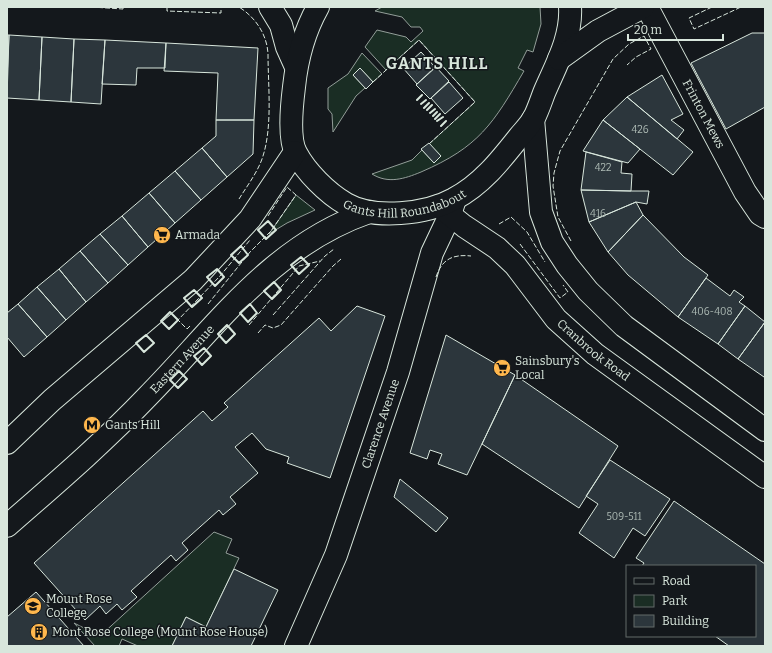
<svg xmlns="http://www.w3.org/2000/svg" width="772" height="653" font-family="Bitter,serif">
<rect width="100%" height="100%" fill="#14181c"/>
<path fill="#1a2d24" stroke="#939e99" d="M382,7h158l1,17 -8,28 -6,-2 -9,18 6,3c-31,53 -45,76 -103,101 -17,7 -33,12 -49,2l40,-14 10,-10 12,13 7,-7 -12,-12 46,-42 -56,-62 -33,30 -21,-23 12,-17 29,7 5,5 12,-11 -3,-4h-9l-9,-10 -27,-6z
M362,53l20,21 -9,8 -13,-14 -7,7 12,13 -9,8 -23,36 -1,-18 -4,-5v-21l20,-14z
M296,195l19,15 -28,13 -18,11z
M214,532l18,7 -6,14 13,5 -33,69 -20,-10 -14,29h-34l-16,-7 -3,7h-24l-21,-23 26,13z"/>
<path fill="#2c363c" stroke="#d8e6dc" d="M752,33h13v74l-39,22 -35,-66z
M7,35h2l-2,45z
M9,35l33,2 -3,63 -32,-2z
M42,37l32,2 -3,63 -32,-2z
M74,39l31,1 -4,64 -30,-2z
M105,40l61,3 -1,25h-28l-1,17 -34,-1z
M166,43l92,5 -4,72h-38l2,-47 -54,-2z
M421,52l14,15 -18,17 -14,-16z
M436,67l13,14 -19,18 -14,-14z
M360,68l13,14 -7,7 -13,-14z
M662,75l21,39 -12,6 13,10 -7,9 -50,-42z
M449,82l14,16 -18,16 -14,-16z
M627,97l66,55 -20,23 -70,-55z
M216,120h38l-1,34 -26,23 -25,-29 14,-12z
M603,120l37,29 -12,14 -45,-12z
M429,143l12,13 -7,7 -13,-14z
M202,148l25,29 -26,23 -26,-29z
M586,152l36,10 -1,11 11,1 -1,17 -50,-1z
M175,171l26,29 -26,23 -26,-30z
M581,190l50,1h18l-2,13 -11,-2 -47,20z
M149,193l26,30 -27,24 -26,-31z
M636,202l7,13 -35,37 -19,-30z
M643,215l41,42 24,18 -30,42 -50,-42 -20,-23z
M122,216l26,31 -20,18 -28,-31z
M100,234l28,31 -20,18 -28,-32z
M80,251l28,32 -22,19 -27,-33z
M59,269l27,33 -20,18 -29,-33z
M706,278l24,18 4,-6 10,7 -5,5 6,4 -27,38 -40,-27z
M37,287l29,33 -19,17 -29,-33z
M18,304l29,33 -23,20 -17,-20v-24z
M357,306l28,10 -55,162 -43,-15 2,-6 -23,-8 -14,-16 -17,14 23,26 -28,24 6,7 -13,11 -4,-5 -37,33 6,7 -12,11 -5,-6 -40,36 6,6 -15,13 -5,-6 -11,10 -6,-8 -15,14 -51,-57 169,-152 9,10 16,-14 -4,-4 95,-85 12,13z
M745,306l20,16 -27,37 -20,-15z
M765,322v54l-1,1 -26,-18z
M446,335l69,40 -48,100 -29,-11 4,-10 -12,-4 -3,9 -17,-6z
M515,375l103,71 -39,62 -97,-64z
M610,460l60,39 -25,37 -12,-8 -19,30 -35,-25 19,-29 -12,-8z
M400,479l48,39 -12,14 -42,-35z
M674,501l91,63v82h-36l-14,-10h40v-70h-113l2,-3 -8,-5z
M234,569l44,21 -27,56h-79l14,-29 20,10z
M36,592l48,54h-77v-29z"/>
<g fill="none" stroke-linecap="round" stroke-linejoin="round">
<defs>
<g id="street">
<path id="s1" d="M647,7l98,185 15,22 5,3"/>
<path id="s2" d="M296,646l40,-91 62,-183 34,-119 18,-38 5,-16"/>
</g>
<g id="primary">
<path d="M533,119l8,93 11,30 15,23 21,26 36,35 141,104"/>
<path id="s3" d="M439,206l25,20 33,22 18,17 41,54 39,35 170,123"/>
</g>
<g id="highway">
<path d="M270,7l11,18 6,22 9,20"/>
<path id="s4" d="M318,7c-14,25 -21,51 -24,80 -2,16 -6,51 2,66 10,19 31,40 50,51 28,16 81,10 108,-5 27,-14 46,-38 65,-62 5,-6 11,-12 15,-19 4,-8 7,-17 10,-25 12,-28 28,-56 26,-86"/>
<path d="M559,59l39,-28 45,-24"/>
<path d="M7,443l45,-43 141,-120 57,-61 45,-67"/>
<path id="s5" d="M7,526c48,-42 96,-83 140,-129 70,-71 124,-151 222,-185"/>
</g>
</defs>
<use href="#street" stroke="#d8e6dc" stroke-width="24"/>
<use href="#primary" stroke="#d8e6dc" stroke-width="24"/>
<use href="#highway" stroke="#d8e6dc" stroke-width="24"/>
<use href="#street" stroke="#14181c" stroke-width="22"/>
<use href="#primary" stroke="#14181c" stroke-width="22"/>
<use href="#highway" stroke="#14181c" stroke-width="22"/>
<path stroke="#d8e6dc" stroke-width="1" stroke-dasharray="5 2" stroke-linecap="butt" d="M91,7l32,2v-2
M167,7v4l54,2v-6
M712,7l-23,11 5,11 47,-22
M373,82l46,-42 56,62 -46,42
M239,199c8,-13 18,-26 23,-40 11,-31 6,-73 6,-105 -1,-20 -13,-37 -29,-47
M499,224l12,-7 16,15 18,30
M571,241l-13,-24 -5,-31 1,-13 6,-22 53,-92 16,-15 15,-8 7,13 -15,8 -9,8
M520,244l40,54 8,-6 -5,-7
M436,277c6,-18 17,-23 35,-21
M208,304l42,-52 21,-21 25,-36 -9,-8 -19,29
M273,315l52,-59 9,-7
M249,325l50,-59 21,-5
M190,326l-3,3 -9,-9 42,-44 30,-36
M258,333l7,-8 8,3 8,-3 52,-59 8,-7"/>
<path stroke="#d8e6dc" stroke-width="2" d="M417,100l5,-5
M421,104l5,-4
M424,108l5,-5
M427,110l5,-5
M430,113l5,-4
M433,116l4,-4
M435,119l5,-5
M437,121l6,-4
M441,126l5,-5
M268,221l8,9 -10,9 -8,-9z
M241,246l7,9 -9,8 -8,-8z
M301,257l8,8 -10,9 -8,-9z
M217,269l7,8 -9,9 -8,-9z
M274,282l7,8 -9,9 -8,-8z
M194,290l8,8 -10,9 -8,-9z
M250,304l7,9 -9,9 -8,-9z
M170,312l8,8 -9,9 -8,-8z
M227,325l8,9 -9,9 -8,-9z
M146,335l8,8 -10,9 -8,-9z
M204,348l7,8 -9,9 -8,-9z
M179,371l8,8 -9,9 -8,-8z"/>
</g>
<defs>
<symbol id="supermarket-disc" viewBox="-11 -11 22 22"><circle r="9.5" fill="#ffb74d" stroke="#14181c"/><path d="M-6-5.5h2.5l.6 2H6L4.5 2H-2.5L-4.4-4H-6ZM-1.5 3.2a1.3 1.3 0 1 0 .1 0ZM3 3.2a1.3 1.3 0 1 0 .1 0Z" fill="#111"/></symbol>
<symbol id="metro-disc" viewBox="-11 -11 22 22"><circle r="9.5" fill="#ffb74d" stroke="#14181c"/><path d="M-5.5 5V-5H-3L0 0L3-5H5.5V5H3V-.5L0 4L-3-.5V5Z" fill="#111"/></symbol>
<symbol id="university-disc" viewBox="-11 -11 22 22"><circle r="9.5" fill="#ffb74d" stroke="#14181c"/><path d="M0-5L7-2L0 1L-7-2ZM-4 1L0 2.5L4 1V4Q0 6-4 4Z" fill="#111"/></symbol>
<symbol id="building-disc" viewBox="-11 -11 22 22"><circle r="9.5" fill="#ffb74d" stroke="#14181c"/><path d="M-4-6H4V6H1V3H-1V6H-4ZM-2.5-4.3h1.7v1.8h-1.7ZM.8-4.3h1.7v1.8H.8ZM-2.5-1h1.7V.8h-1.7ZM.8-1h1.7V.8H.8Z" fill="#111"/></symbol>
</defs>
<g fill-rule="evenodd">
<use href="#supermarket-disc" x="152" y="225" width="20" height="20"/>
<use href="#supermarket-disc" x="492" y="358" width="20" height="20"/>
<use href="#metro-disc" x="82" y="415" width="20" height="20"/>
<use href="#university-disc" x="23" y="596" width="20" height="20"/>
<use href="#building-disc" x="29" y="622" width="20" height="20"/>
</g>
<g text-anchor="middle" stroke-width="3" stroke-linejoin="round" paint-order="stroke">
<g font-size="10" fill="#adbab4">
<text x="640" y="133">426</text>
<text x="603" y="171">422</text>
<text x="598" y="217">416</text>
<text x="712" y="315">406-408</text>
<text x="624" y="520">509-511</text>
</g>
<g font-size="12" fill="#d8e6dc" stroke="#14181c">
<text dy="4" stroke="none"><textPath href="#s1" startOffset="121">Frinton Mews</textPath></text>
<text dy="4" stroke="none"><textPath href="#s4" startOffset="284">Gants Hill Roundabout</textPath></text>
<text dy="4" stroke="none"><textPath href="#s3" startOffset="213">Cranbrook Road</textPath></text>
<text dy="4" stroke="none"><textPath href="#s5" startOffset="242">Eastern Avenue</textPath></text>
<text dy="4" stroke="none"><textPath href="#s2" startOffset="238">Clarence Avenue</textPath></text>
</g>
<g font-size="12" fill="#d8e6dc" stroke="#14181c" text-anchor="start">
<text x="175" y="239">Armada</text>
<text x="515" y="365">Sainsbury's<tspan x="515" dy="14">Local</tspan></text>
<text x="105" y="429">Gants Hill</text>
<text x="46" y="603">Mount Rose<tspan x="46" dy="14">College</tspan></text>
<text x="52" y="636">Mont Rose College (Mount Rose House)</text>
</g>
<g font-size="16" font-weight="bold" letter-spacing="1" fill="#d8e6dc" stroke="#14181c">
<text x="437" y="69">GANTS HILL</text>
</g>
</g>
<rect width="772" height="653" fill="none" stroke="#d8e6dc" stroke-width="16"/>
<rect x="626" y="565" width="130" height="72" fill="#14181c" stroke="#626a69"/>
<rect x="634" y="578" width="20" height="6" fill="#14181c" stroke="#626a69"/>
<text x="662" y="585" font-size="12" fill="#d8e6dc">Road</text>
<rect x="634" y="595" width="20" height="12" fill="#1a2d24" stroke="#626a69"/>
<text x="662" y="605" font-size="12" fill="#d8e6dc">Park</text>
<rect x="634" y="615" width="20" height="12" fill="#2c363c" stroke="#626a69"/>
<text x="662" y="625" font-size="12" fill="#d8e6dc">Building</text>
<path d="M628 34v6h95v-6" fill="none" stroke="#d8e6dc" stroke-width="2"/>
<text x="634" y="34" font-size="12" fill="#d8e6dc" stroke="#14181c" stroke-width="3" paint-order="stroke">20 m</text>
</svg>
